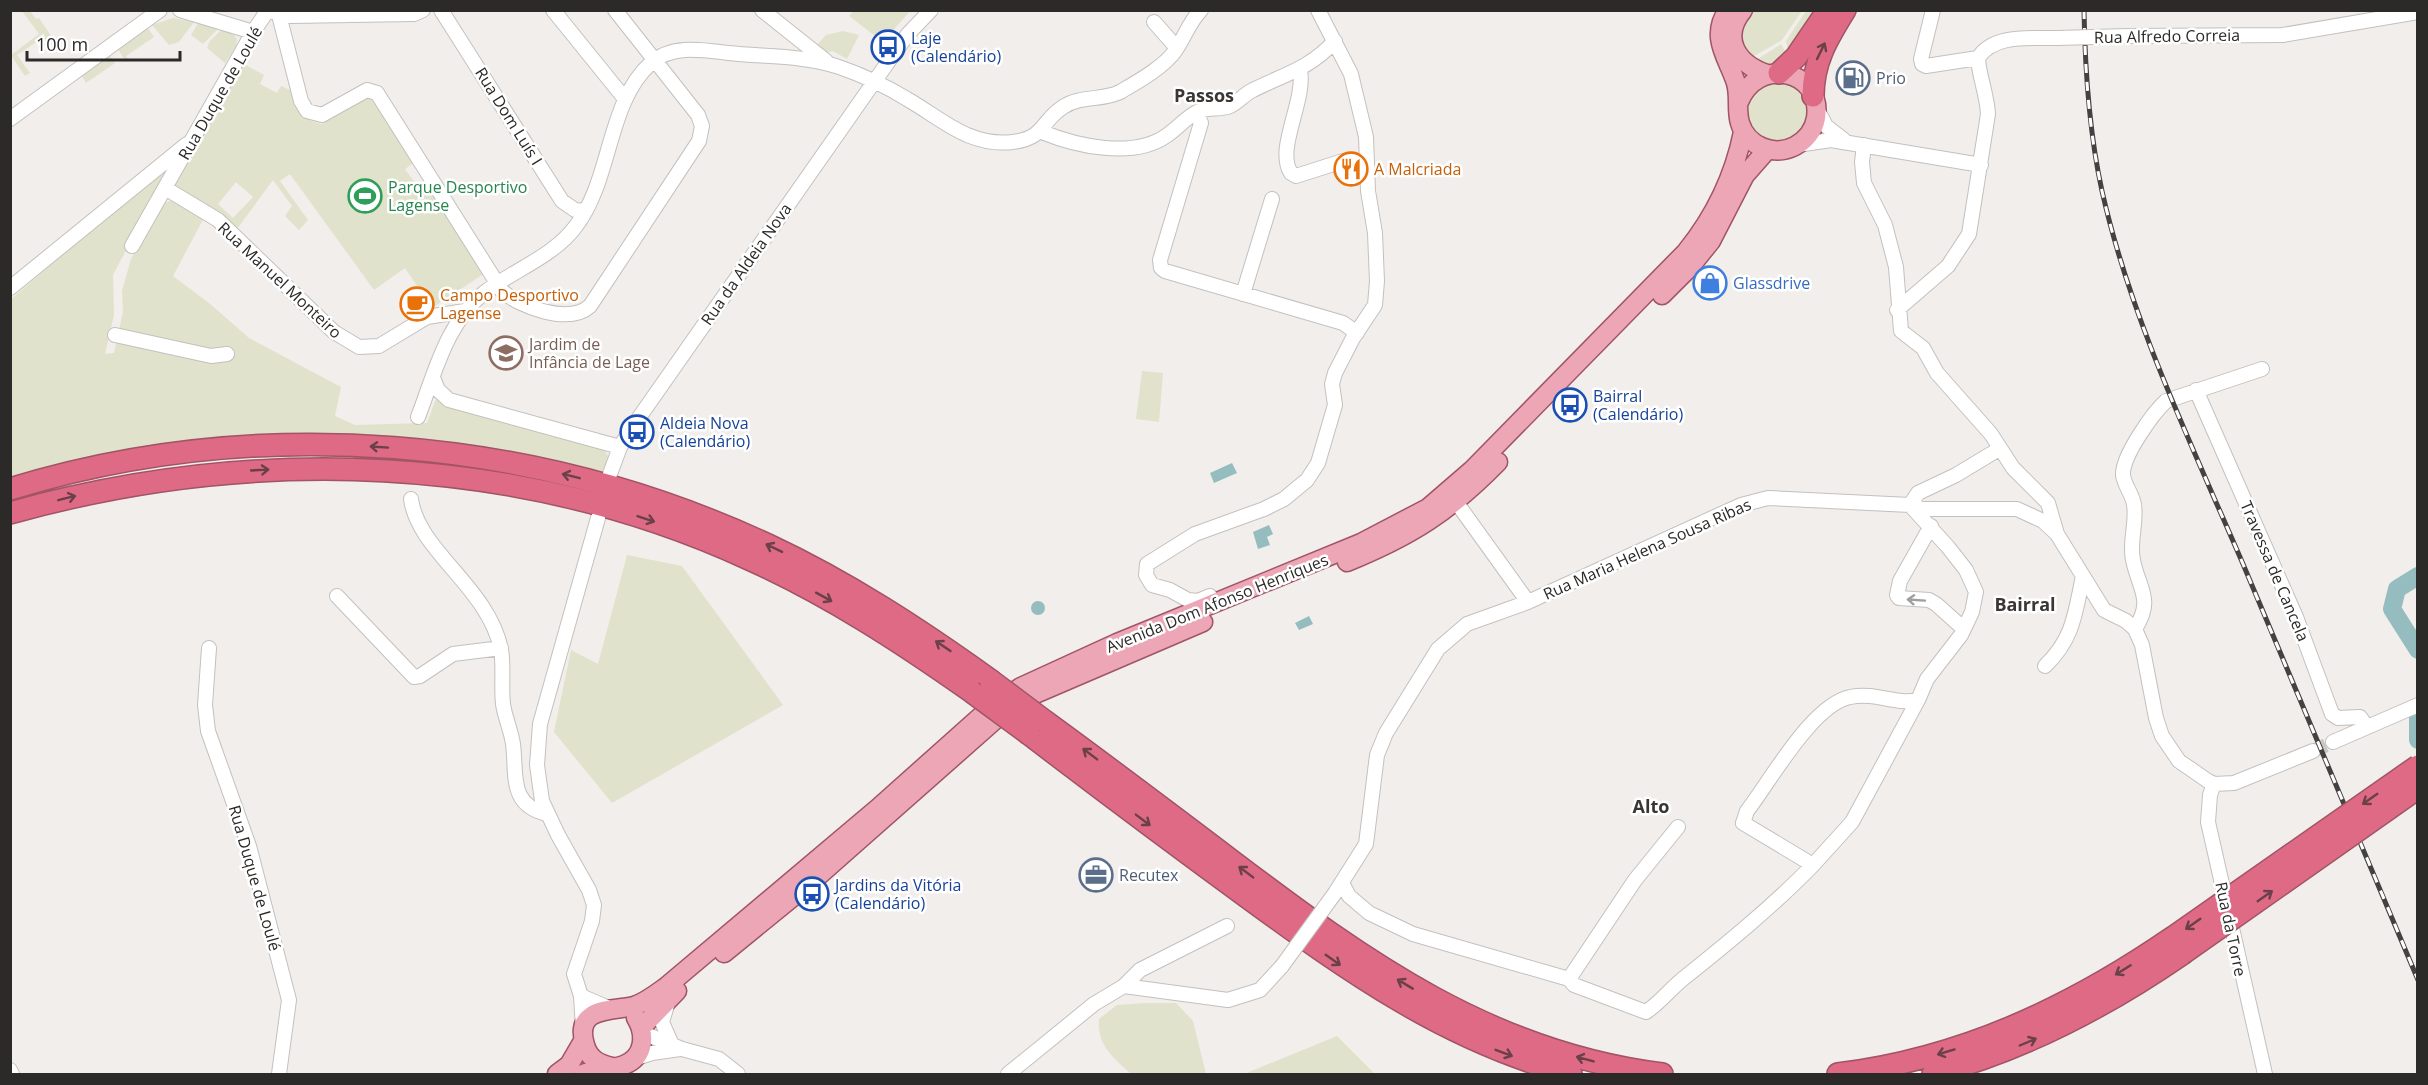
<svg xmlns="http://www.w3.org/2000/svg" width="2428" height="1085" font-family="'Open Sans',sans-serif">
<rect width="100%" height="100%" fill="#f2eeeb"/>
<path fill="#e0e2cb" fill-rule="evenodd" d="M854,10h56v1l-27,31 -34,-26z
M22,11h8l6,8 3,-1 14,21 -10,8 -5,-6 -21,14 13,18 -5,3 -14,-21 28,-21z
M1753,11h49l-20,29 -33,19 -11,-22z
M1806,11h9l-27,39 -2,-9z
M173,18l21,4 -15,20 -10,3 -17,-20z
M198,23l20,6 -15,15 -12,-9z
M148,28l6,9 -28,19 2,4 -2,2 -8,-13z
M222,29l11,5 4,5 -1,7 -11,17 -18,-15 2,-6z
M843,31l16,4 -12,24 -14,-8 -10,2 -8,-6 11,-12z
M1781,44l6,10c-11,10 -18,14 -31,6z
M110,56l5,7 -29,20 -4,-7z
M242,63l22,12 -4,9 17,9 4,-7 14,6c5,19 7,28 27,32l42,-28 7,-1 45,66 -11,8 15,21 11,-7 53,90 -2,2 -50,33 -27,-40 -31,22 -84,-116 -10,7 28,39 -9,10 -14,-14 7,-10 -19,-26 -36,49 -24,-20 -39,-24v-5zM236,182l17,15 -20,21 -15,-14z
M1746 112a31 31 0 1 1 62 0a31 31 0 1 1-62 0Z
M158,173l5,2 -1,6 -49,94 1,40 -9,39 9,-1 9,-41 -1,-21 9,-32 32,-55 11,-5 31,17 -32,60 36,27 40,35 92,49 -6,29 20,9 72,-2 10,-27 165,51 8,12 -4,13c-6,-2 -6,0 -12,-2 -22,-5 -44,-11 -66,-15 -172,-35 -350,-24 -517,23v-179z
M1142,371l21,2 -4,49 -23,-3z
M627,555l55,11 101,139 -171,98 -58,-71 17,-82 27,14z
M1145,1003h31l17,18 13,53h-75c-18,-17 -34,-28 -32,-55l18,-14z
M1337,1036l38,38h-131z"/>
<path fill="#95bdbf" d="M1232,463l5,10 -23,10 -4,-10z
M1269,525l4,9 -6,3 3,8 -12,4 -5,-17z
M1031 608a7 7 0 1 1 14 0a7 7 0 1 1-14 0Z
M1309,616l4,8 -14,6 -4,-7z"/>
<g fill="none" stroke-linecap="round" stroke-linejoin="round">
<path stroke="#95bdbf" stroke-width="18" d="M2418,576l-21,13 -5,20 26,41
M2418,715v25"/>
<path stroke="#cac7c4" stroke-width="14" stroke-dasharray="14 7" stroke-linecap="butt" d="M2313,751l20,-9"/>
<defs>
<path id="minor" d="M180,10l73,22
M441,10l121,191 13,9 10,1
M553,10l72,89
M762,10l64,51
M1933,10l-12,49 1,5 4,2 52,-8c16,-25 53,-19 79,-20
M271,11l19,5 124,-2 9,-4
M279,15l22,86 6,10 15,4 45,-25 10,3 125,198c18,16 67,34 88,15l109,-165 3,-15 -4,-11 -83,-105
M1154,22l23,26
M2128,36l155,-1 135,-23
M1300,70c6,31 -25,79 -9,103l5,3 47,-15 24,1
M1816,107l10,19 18,14
M1196,113l5,10 -41,137 1,8 4,3 178,52 14,10
M10,119l150,-109
M1042,132c34,14 91,27 124,4 12,-8 20,-19 33,-25 10,-4 22,-1 31,-5 9,-4 14,-12 23,-16 32,-16 56,-21 82,-49
M1797,145l34,-5 150,25
M1864,145l-2,17 2,21 21,42 11,42 5,64 22,17 14,25 54,61 22,34 35,35 9,31 47,76 22,11 9,8 7,16 14,73 6,18 17,25 29,20 6,3 20,-1 79,-32
M165,188l53,32 116,112 25,15 20,-1 48,-29 38,-6
M132,246l121,-214 15,-22
M10,288l177,-144
M1243,294l29,-95
M1897,310l51,-44 21,-32 19,-120c-1,-20 -9,-37 -10,-56
M115,335l96,21 16,-2
M434,380l4,10 11,10 171,47
M2196,390l100,227 36,97 6,4 22,-1 7,10
M418,417c17,-44 28,-94 67,-125 29,-22 69,-36 91,-66 36,-47 31,-124 75,-163 21,-19 52,-13 77,-10 37,4 76,2 111,14 23,8 47,19 68,32 35,20 62,48 106,43 32,-4 28,-21 50,-35 18,-12 39,-6 57,-15 17,-10 44,-25 55,-41 10,-14 14,-29 26,-41
M610,474l10,-27 11,-18 243,-347 34,-48 23,-24
M411,499c7,52 77,88 90,150 3,18 0,37 2,55 2,14 8,26 10,40 4,30 -5,61 34,70
M1910,505l38,42 18,23 10,22 -4,20 -11,23 -34,44 -9,21c-23,5 -41,-8 -68,-3 -38,8 -79,83 -103,114l-4,12 70,42 39,-43 66,-122
M1910,505l8,-12 38,-18 43,-26
M1459,506l69,96
M1931,526l-31,55 -3,14 2,3 30,2 7,4 28,25
M337,596l77,81 6,-1 33,-22 48,-6
M1210,596l-12,5 -10,-1 -18,-10 -18,-5 -6,-10 1,-11 48,-30 69,-25 20,-10 23,-19 11,-17 17,-58 -3,-21 3,-11 18,-35 22,-33 2,-24 -2,-48 -7,-42 -2,-54 -15,-63 -33,-64
M2135,629c19,-30 4,-39 -2,-69 -4,-19 4,-37 1,-55 -1,-10 -10,-20 -11,-30 -1,-19 30,-62 43,-74l96,-32
M209,648l-4,57 3,26 41,115 40,154 -10,74
M2045,666c29,-28 30,-53 38,-90
M2333,742l85,-37
M2214,784l-4,11 -2,27 57,252
M1678,827l-43,53 -66,99 5,6 72,27c15,-10 24,-23 38,-34 45,-36 89,-72 129,-113
M1342,883l7,13 20,17 44,21 156,45
M1335,893l31,-49 11,-89 9,-22 52,-84 29,-25 61,-22 213,-97 27,-7 142,7 12,4h95l26,12 14,13
M1124,986l16,-16 87,-44
M581,996l28,12
M668,1002l-6,20 10,23
M583,1029l-2,-33 -7,-22 18,-53 2,-16 -5,-15 -31,-55 -16,-34 -5,-36 3,-41 58,-206
M643,1033l39,16 37,10 19,15
M633,1059l19,-6 28,-4
M10,1070l2,4
M1008,1074l86,-70 30,-18 104,14 32,-10 22,-24"/>
<path id="major" d="M1728,10c-19,27 0,48 8,73 4,14 0,27 4,40 7,23 34,34 55,23 11,-6 19,-16 21,-28 7,-49 -59,-62 -77,-16
M1743,10c-23,28 -6,54 24,64
M1662,295l28,-28 21,-26 34,-66 22,-25
M1347,562c64,-26 102,-50 151,-100
M724,953l92,-75 180,-159 32,-22 175,-75
M642,1027l35,-36
M612,1067c-13,-3 -23,-8 -27,-22 -12,-39 29,-34 49,-39 12,-4 22,-12 33,-20l210,-177 112,-100 32,-22 96,-44 244,-100 67,-35 44,-38 214,-218c29,-36 48,-75 57,-120
M557,1074l12,-9 14,-24
M583,1074c13,-5 28,-4 41,-9 21,-8 22,-31 12,-47"/>
<path id="highway" d="M1779,73l17,-16 32,-47
M1813,96c0,-34 14,-57 32,-86
M10,489c248,-76 524,-53 758,56 79,37 151,84 222,135
M10,513c242,-68 509,-60 739,46 80,36 152,83 223,133
M1046,722c63,46 124,92 186,139 133,101 260,192 430,213
M1029,734c72,55 144,109 218,163 101,74 201,145 324,177
M1838,1074c123,-15 232,-66 334,-136
M1933,1074c91,-24 172,-67 249,-120"/>
</defs>
<use href="#minor" stroke="#c4c0bd" stroke-width="16"/>
<use href="#major" stroke="#a05465" stroke-width="21"/>
<use href="#highway" stroke="#a05465" stroke-width="24"/>
<use href="#minor" stroke="#fff" stroke-width="14"/>
<use href="#major" stroke="#eca6b6" stroke-width="18"/>
<use href="#highway" stroke="#df6a85" stroke-width="21"/>
<defs>
<path id="rail" d="M2084,10c1,61 5,122 18,181 29,129 89,252 141,373 58,139 117,277 175,416"/>
</defs>
<use href="#rail" stroke="#444241" stroke-width="5"/>
<use href="#rail" stroke="#fff" stroke-width="3" stroke-dasharray="9" stroke-linecap="butt"/>
<defs>
<path id="minor-bridge" d="M2057,38l71,-2
M1282,966l53,-73"/>
<path id="highway-bridge" d="M990,680l56,42
M972,692l57,42
M2172,938l246,-172
M2182,954l236,-166"/>
</defs>
<use href="#minor-bridge" stroke="#c4c0bd" stroke-width="16" stroke-linecap="butt"/>
<use href="#highway-bridge" stroke="#a05465" stroke-width="24" stroke-linecap="butt"/>
<use href="#minor-bridge" stroke="#fff" stroke-width="14"/>
<use href="#highway-bridge" stroke="#df6a85" stroke-width="21"/>
</g>
<defs><path id="oneway-shaft" d="M-6 0H5M1.5-3L5.5 0L1.5 3" fill="none" stroke-width="1.6" stroke-linecap="round" stroke-linejoin="round" transform="scale(1.5)"/></defs>
<g stroke="#6a4049">
<use href="#oneway-shaft" transform="translate(1821 51) rotate(-64)"/>
<use href="#oneway-shaft" transform="translate(379 447) rotate(-176)"/>
<use href="#oneway-shaft" transform="translate(260 470) rotate(-3)"/>
<use href="#oneway-shaft" transform="translate(571 476) rotate(-166)"/>
<use href="#oneway-shaft" transform="translate(67 498) rotate(-14)"/>
<use href="#oneway-shaft" transform="translate(646 519) rotate(18)"/>
<use href="#oneway-shaft" transform="translate(774 548) rotate(-154)"/>
<use href="#oneway-shaft" transform="translate(824 597) rotate(29)"/>
<use href="#oneway-shaft" transform="translate(943 646) rotate(-146)"/>
<use href="#oneway-shaft" transform="translate(1090 754) rotate(-143)"/>
<use href="#oneway-shaft" transform="translate(2370 799) rotate(145)"/>
<use href="#oneway-shaft" transform="translate(1143 820) rotate(37)"/>
<use href="#oneway-shaft" transform="translate(1246 872) rotate(-143)"/>
<use href="#oneway-shaft" transform="translate(2265 896) rotate(-35)"/>
<use href="#oneway-shaft" transform="translate(2193 924) rotate(145)"/>
<use href="#oneway-shaft" transform="translate(1333 960) rotate(35)"/>
<use href="#oneway-shaft" transform="translate(2123 970) rotate(148)"/>
<use href="#oneway-shaft" transform="translate(1405 984) rotate(-149)"/>
<use href="#oneway-shaft" transform="translate(2028 1042) rotate(-23)"/>
<use href="#oneway-shaft" transform="translate(1946 1052) rotate(163)"/>
<use href="#oneway-shaft" transform="translate(1504 1053) rotate(21)"/>
<use href="#oneway-shaft" transform="translate(1585 1059) rotate(-165)"/>
</g>
<use stroke="#a09f9f" href="#oneway-shaft" transform="translate(1916 600) rotate(-176)"/>
<defs>
<symbol id="bus-ring" viewBox="-11 -11 22 22"><circle r="9.5" fill="#fff" stroke="#1a4fb4" stroke-width="1.5"/><path d="M-5-6H5V4H4V6H2V4H-2V6H-4V4H-5ZM-3.5-4V0h7V-4ZM-3.5 1.2v1.5H-2V1.2ZM2 1.2v1.5H3.5V1.2Z" fill="#1a4fb4"/></symbol>
<symbol id="fuel-ring" viewBox="-11 -11 22 22"><circle r="9.5" fill="#fff" stroke="#5c6f8a" stroke-width="1.5"/><path d="M-5.5-6h7V0h2V4h1.3V-2.5L3-4.5l.8-.8L6-3V5H2.5V1h-1V6h-7ZM-4.2-4.7v3.2H.2V-4.7Z" fill="#5c6f8a"/></symbol>
<symbol id="restaurant-ring" viewBox="-11 -11 22 22"><circle r="9.5" fill="#fff" stroke="#e8710a" stroke-width="1.5"/><path d="M-5-6h1v4h1v-4h1v4h1v-4h1v5L-1.5 .5V6h-2V.5L-5-1ZM5-6V6H3V1.5H1.5Q1.5-4 5-6Z" fill="#e8710a"/></symbol>
<symbol id="stadium-ring" viewBox="-11 -11 22 22"><circle r="9.5" fill="#fff" stroke="#2e9e5b" stroke-width="1.5"/><path d="M0-5a6.5 5 0 1 0 0 10a6.5 5 0 1 0 0-10ZM-3.5-1.8h7v3.6h-7Z" fill="#2e9e5b"/></symbol>
<symbol id="shop-ring" viewBox="-11 -11 22 22"><circle r="9.5" fill="#fff" stroke="#3f7fe0" stroke-width="1.5"/><path d="M-5-2.5h2.3a2.7 3.5 0 0 1 5.4 0H5L5.5 6h-11ZM-1.5-2.5h3a1.5 2.3 0 0 0-3 0Z" fill="#3f7fe0"/></symbol>
<symbol id="cafe-ring" viewBox="-11 -11 22 22"><circle r="9.5" fill="#fff" stroke="#e8710a" stroke-width="1.5"/><path d="M-5.5-4.5H6V0H3Q3 3.5 0 3.5H-2.5Q-5.5 3.5-5.5 0ZM3-3.2v2h1.7v-2ZM-6 4.5H4V6H-6Z" fill="#e8710a"/></symbol>
<symbol id="school-ring" viewBox="-11 -11 22 22"><circle r="9.5" fill="#fff" stroke="#8d6e63" stroke-width="1.5"/><path d="M0-5L7-2L0 1L-7-2ZM-4 1L0 2.5L4 1V4Q0 6-4 4Z" fill="#8d6e63"/></symbol>
<symbol id="office-ring" viewBox="-11 -11 22 22"><circle r="9.5" fill="#fff" stroke="#5c6f8a" stroke-width="1.5"/><path d="M-6-3h4V-5.5h4V-3h4V5H-6ZM-1-4.5V-3h2v-1.5ZM-6 0V1H6V0Z" fill="#5c6f8a"/></symbol>
</defs>
<g fill-rule="evenodd">
<use href="#bus-ring" x="869" y="28" width="38" height="38"/>
<use href="#fuel-ring" x="1834" y="59" width="38" height="38"/>
<use href="#restaurant-ring" x="1332" y="150" width="38" height="38"/>
<use href="#stadium-ring" x="346" y="177" width="38" height="38"/>
<use href="#shop-ring" x="1691" y="264" width="38" height="38"/>
<use href="#cafe-ring" x="398" y="285" width="38" height="38"/>
<use href="#school-ring" x="487" y="334" width="38" height="38"/>
<use href="#bus-ring" x="1551" y="386" width="38" height="38"/>
<use href="#bus-ring" x="618" y="413" width="38" height="38"/>
<use href="#office-ring" x="1077" y="856" width="38" height="38"/>
<use href="#bus-ring" x="793" y="875" width="38" height="38"/>
</g>
<g text-anchor="middle" stroke-width="5" stroke-linejoin="round" paint-order="stroke">
<g font-size="16" fill="#2b2a29" stroke="#fff">
<text transform="translate(2167 36) rotate(-1)" y="6">Rua Alfredo Correia</text>
<text transform="translate(220 93) rotate(-60)" y="6">Rua Duque de Loulé</text>
<text transform="translate(509 116) rotate(58)" y="6">Rua Dom Luís I</text>
<text transform="translate(746 264) rotate(-55)" y="6">Rua da Aldeia Nova</text>
<text transform="translate(280 280) rotate(43)" y="6">Rua Manuel Monteiro</text>
<text transform="translate(1647 549) rotate(-24)" y="6">Rua Maria Helena Sousa Ribas</text>
<text transform="translate(2275 571) rotate(67)" y="6">Travessa de Cancela</text>
<text transform="translate(1217 603) rotate(-22)" y="6">Avenida Dom Afonso Henriques</text>
<text transform="translate(255 878) rotate(74)" y="6">Rua Duque de Loulé</text>
<text transform="translate(2231 929) rotate(78)" y="6">Rua da Torre</text>
</g>
<g font-size="16" fill="#164399" stroke="#fff" text-anchor="start">
<text x="911" y="44">Laje<tspan x="911" dy="18">(Calendário)</tspan></text>
<text x="1593" y="402">Bairral<tspan x="1593" dy="18">(Calendário)</tspan></text>
<text x="660" y="429">Aldeia Nova<tspan x="660" dy="18">(Calendário)</tspan></text>
<text x="835" y="891">Jardins da Vitória<tspan x="835" dy="18">(Calendário)</tspan></text>
</g>
<g font-size="16" fill="#4e5e75" stroke="#fff" text-anchor="start">
<text x="1876" y="84">Prio</text>
<text x="1119" y="881">Recutex</text>
</g>
<g font-size="16" fill="#c56008" stroke="#fff" text-anchor="start">
<text x="1374" y="175">A Malcriada</text>
<text x="440" y="301">Campo Desportivo<tspan x="440" dy="18">Lagense</tspan></text>
</g>
<g font-size="16" fill="#27864d" stroke="#fff" text-anchor="start">
<text x="388" y="193">Parque Desportivo<tspan x="388" dy="18">Lagense</tspan></text>
</g>
<g font-size="16" fill="#366cbe" stroke="#fff" text-anchor="start">
<text x="1733" y="289">Glassdrive</text>
</g>
<g font-size="16" fill="#785e54" stroke="#fff" text-anchor="start">
<text x="529" y="350">Jardim de<tspan x="529" dy="18">Infância de Lage</tspan></text>
</g>
<g font-size="18" font-weight="bold" fill="#393634" stroke="#fff">
<text x="1204" y="102">Passos</text>
<text x="2025" y="611">Bairral</text>
<text x="1651" y="813">Alto</text>
</g>
</g>
<rect width="2428" height="1085" fill="none" stroke="#2b2a29" stroke-width="24"/>
<path d="M27 51v9h153v-9" fill="none" stroke="#2b2a29" stroke-width="3"/>
<text x="36" y="51" font-size="18" fill="#2b2a29" stroke="#ffffff" stroke-width="4.5" paint-order="stroke">100 m</text>
</svg>
